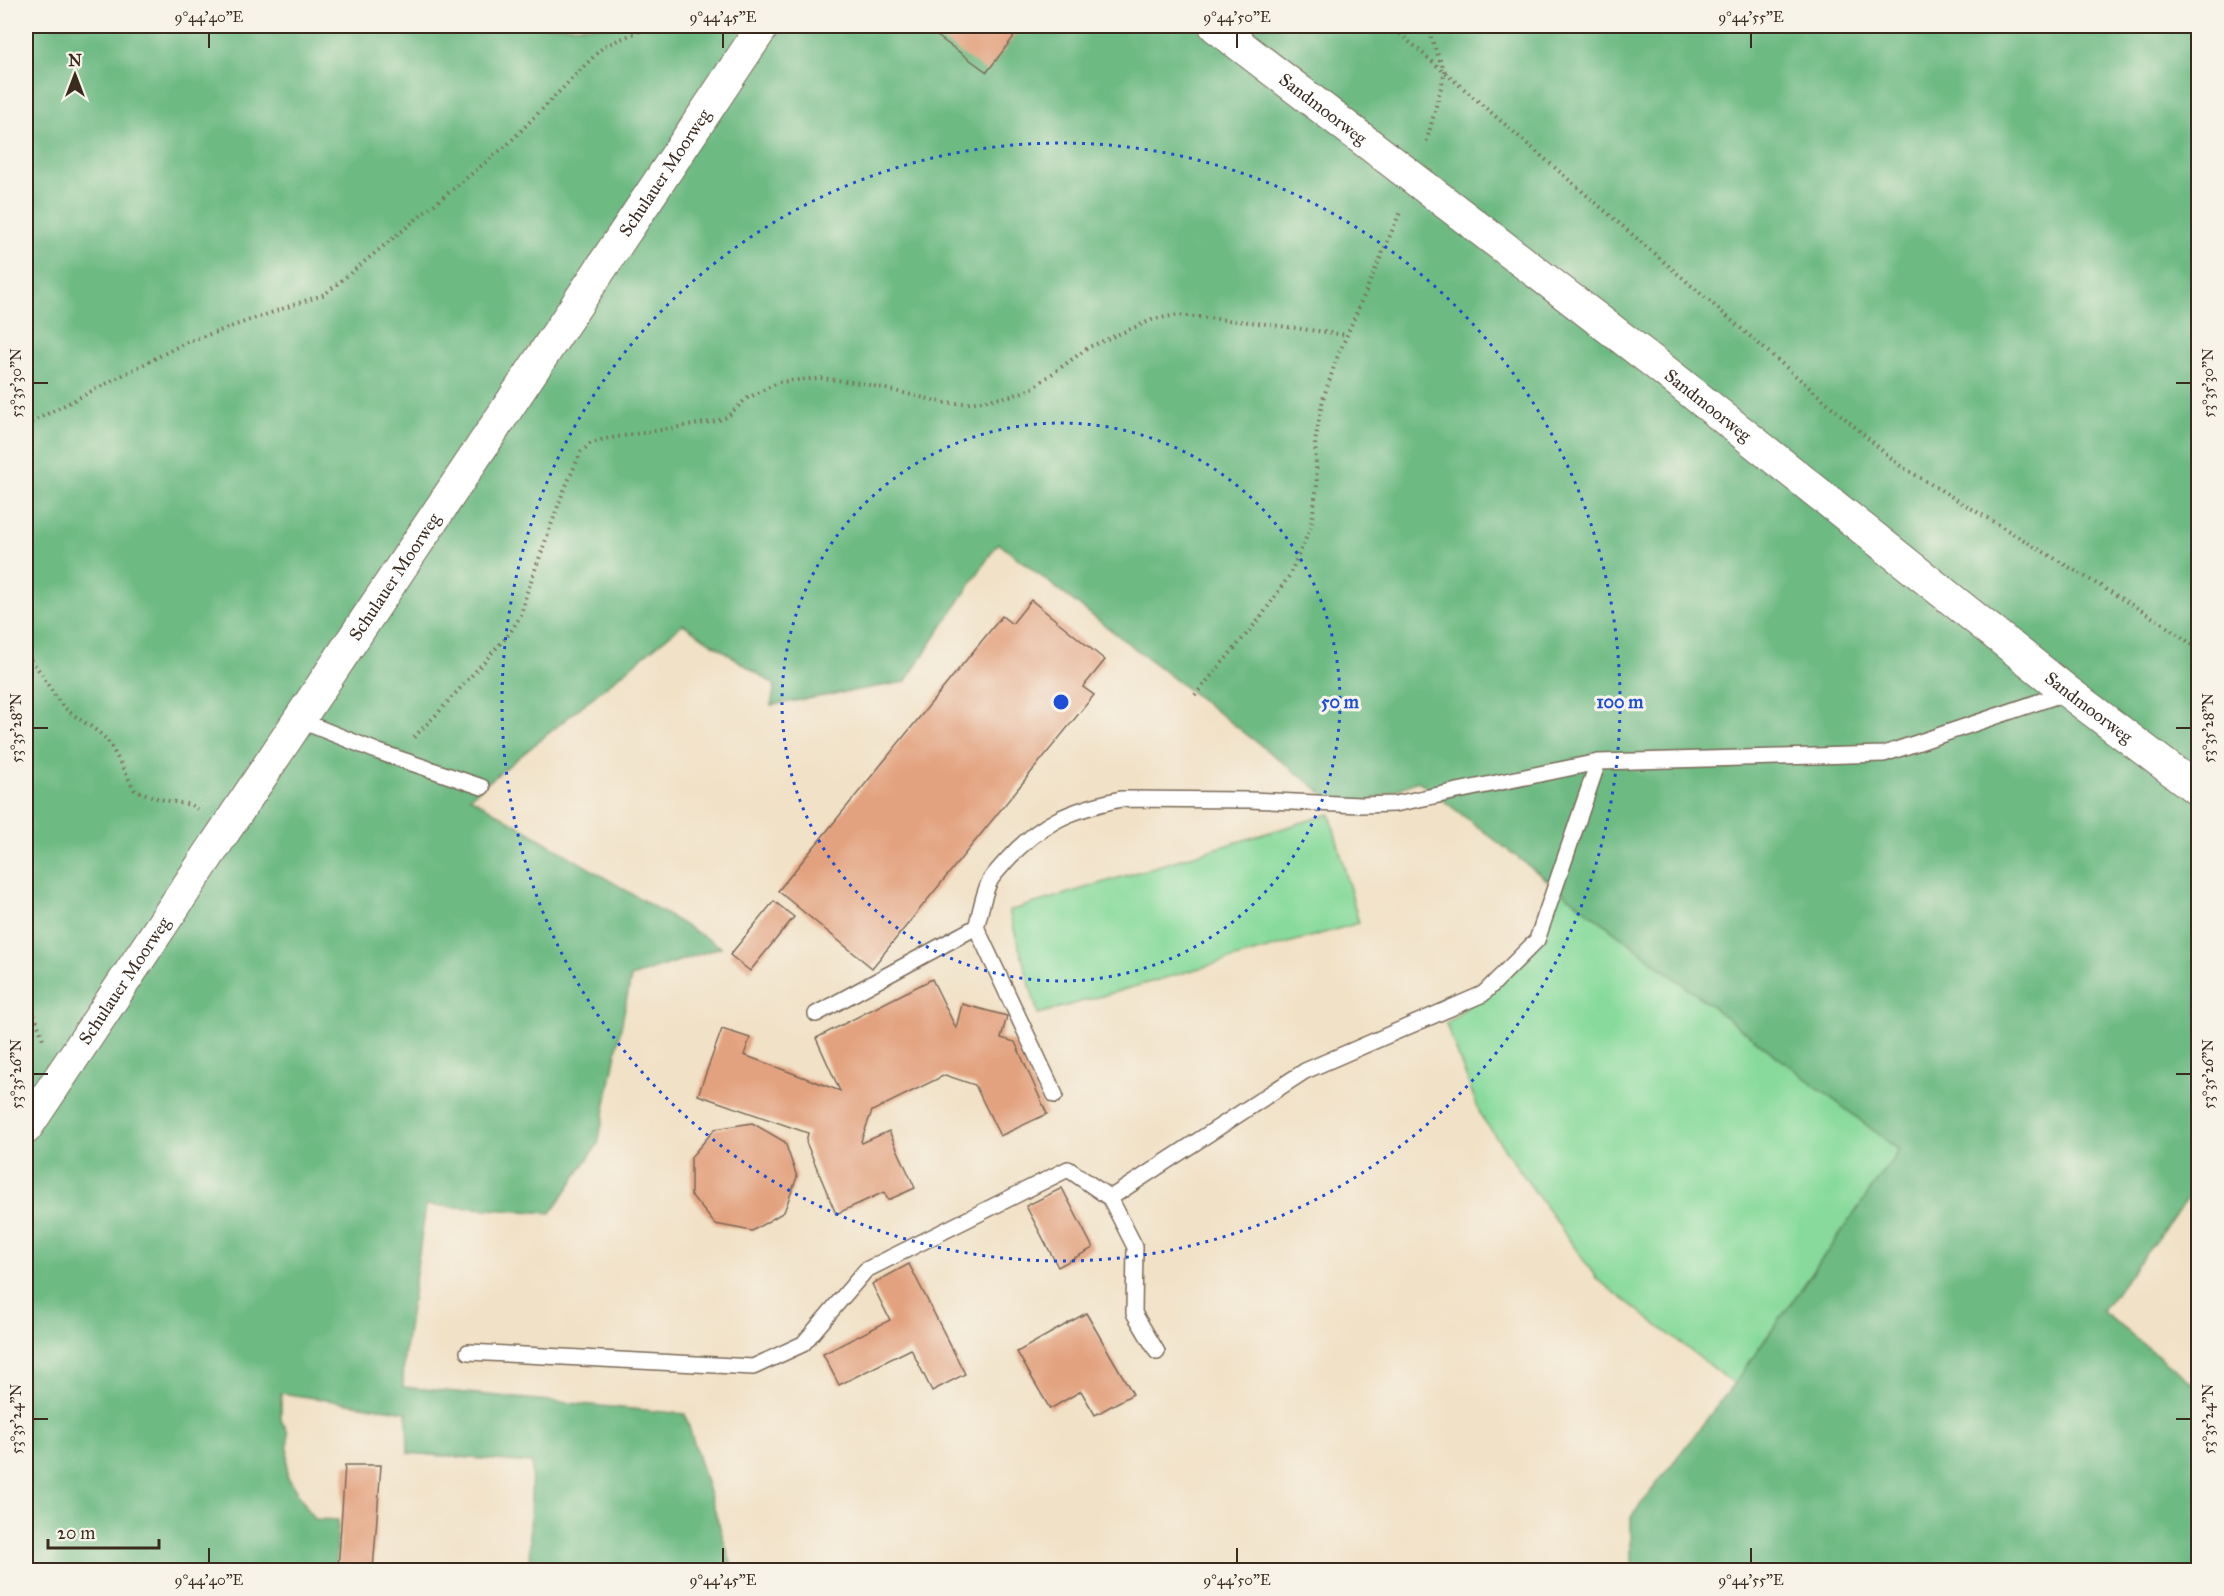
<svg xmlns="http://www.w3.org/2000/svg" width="2224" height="1596" font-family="'IM FELL Great Primer',serif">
<rect width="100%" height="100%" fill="#f7f3e8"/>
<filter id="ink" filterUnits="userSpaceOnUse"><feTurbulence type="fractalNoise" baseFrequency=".0167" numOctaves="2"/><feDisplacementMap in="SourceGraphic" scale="12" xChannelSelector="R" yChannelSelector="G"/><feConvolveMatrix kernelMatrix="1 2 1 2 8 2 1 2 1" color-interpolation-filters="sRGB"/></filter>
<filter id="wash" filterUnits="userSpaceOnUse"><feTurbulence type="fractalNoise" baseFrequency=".008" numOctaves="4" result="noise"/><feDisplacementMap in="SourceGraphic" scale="24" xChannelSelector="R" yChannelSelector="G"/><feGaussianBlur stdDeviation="1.35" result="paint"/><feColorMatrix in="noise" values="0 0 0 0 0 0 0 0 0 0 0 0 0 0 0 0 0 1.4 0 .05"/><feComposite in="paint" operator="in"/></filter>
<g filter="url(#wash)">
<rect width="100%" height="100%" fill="#f1e1c6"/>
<path fill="#87da9b" stroke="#61825c" stroke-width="1.5" d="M1330,814l29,109 -321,91 -29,-103z
M1556,886l343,264 -165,234 -137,-105 -116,-163 -35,-92 37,-30 54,-54z"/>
<path fill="#6dba83" stroke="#547250" stroke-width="1.5" d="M26,26h2172v1159l-96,126 96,76v183h-567v-53l103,-133 165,-234 -481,-369 -72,30 -348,-268 -93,139 -134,23 4,-20 -92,-61 -213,173 251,150 -90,30 -33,167 -47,69 -125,-8 -22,151 -1,31 282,27 48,156h-204l3,-107 -124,-10 -1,-41 -126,-19v27l7,12 -1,44 27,43 24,1 -2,50h-310v-400l4,-8 -4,-4z"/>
<g id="blocks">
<path fill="#e3a27f" d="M928,26h94l-35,46 -61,-44z
M1031,600l74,60 -22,27 11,8 -222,273 -94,-77 224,-275 10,8z
M774,901l20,16 -44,54 -20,-16z
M932,979l24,49 6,-24 45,12 -6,22 14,4 32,72 -47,22 -25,-51 -30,-10 -73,36 -11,30 1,2 27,-12 26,57 -27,12 -4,-8 -48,22 -30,-72 2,-9 -110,-38 24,-66 28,9 -6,17 96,36 -24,-53z
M752,1123l33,19 12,35 -13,35 -32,19 -37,-7 -24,-29v-38l24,-28z
M1062,1188l31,60 -35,19 -32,-61z
M909,1264l56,110 -33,17 -21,-42 -72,36 -16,-31 67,-34 -18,-36z
M1086,1313l47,81 -38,21 -14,-24 -31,18 -33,-57z
M345,1465h36l-8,105h-35z"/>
</g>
</g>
<g filter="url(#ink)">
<use href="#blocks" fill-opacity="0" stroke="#7b6a59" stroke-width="1.5"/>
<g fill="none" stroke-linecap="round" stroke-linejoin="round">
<defs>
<path id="lane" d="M299,720l80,32 103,35
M976,927c5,-15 7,-35 15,-48 4,-6 10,-12 15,-18 35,-39 65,-51 115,-62l128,1 111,5 35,-1 203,-42
M816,1014l160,-87 79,168
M1110,1198l195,-127 178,-77 54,-54 61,-178 286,-8 184,-62
M468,1352l285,15 50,-23 63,-74 202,-101 42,29 25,49 -1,66 23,39"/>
<g id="street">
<path id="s1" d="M1215,26l441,338 412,328 130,98"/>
<path id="s2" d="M26,1128l737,-1102"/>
</g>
</defs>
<use href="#lane" stroke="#7b6a59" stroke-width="18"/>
<use href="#street" stroke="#7b6a59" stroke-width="34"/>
<path stroke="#7b6a59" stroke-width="4" stroke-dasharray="1.5 4.5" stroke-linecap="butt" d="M1391,26l508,439 263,158 36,26
M1426,26l19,46 -19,72
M26,425l161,-83 138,-48 183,-150 96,-98 48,-20
M26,656c15,12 22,32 35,48 13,14 31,21 44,34 7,7 23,41 30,52l24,9 32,6 6,4
M1195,695l66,-78 28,-41 22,-49 6,-42 -2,-43 8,-43 14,-41 64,-148
M414,737l22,-22 74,-82 11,-18 5,-20 36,-100 19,-43 9,-8 14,-5 113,-18 10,-4 19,-18 33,-17 41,-4 41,5 85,20h23l43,-7 19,-7 58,-42 65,-28 23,-4 81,8 89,12
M26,992l17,47"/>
<use href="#lane" stroke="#fff" stroke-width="15"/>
<use href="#street" stroke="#fff" stroke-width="32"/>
</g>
</g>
<path fill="none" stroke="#3b2a1e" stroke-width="2" d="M209,33v15M723,33v15M1237,33v15M1751,33v15M33,383h15M2176,383h15M33,728h15M2176,728h15M33,1074h15M2176,1074h15M33,1419h15M2176,1419h15M209,1548v15M723,1548v15M1237,1548v15M1751,1548v15"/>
<g fill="none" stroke="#1d4ed8" stroke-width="3" stroke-dasharray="3 6">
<circle cx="1061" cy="702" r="279"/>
<circle cx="1061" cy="702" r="559"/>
</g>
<g text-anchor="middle" stroke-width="6" stroke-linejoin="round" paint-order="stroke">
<g font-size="18" fill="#3b2a1e" stroke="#f7f3e8">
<text dy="6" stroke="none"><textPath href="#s1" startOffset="136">Sandmoorweg</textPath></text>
<text dy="6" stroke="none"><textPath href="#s2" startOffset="1149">Schulauer Moorweg</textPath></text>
<text dy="6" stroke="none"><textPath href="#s1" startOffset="622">Sandmoorweg</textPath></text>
<text dy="6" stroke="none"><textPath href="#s2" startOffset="663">Schulauer Moorweg</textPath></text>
<text dy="6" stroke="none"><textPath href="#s1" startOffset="1108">Sandmoorweg</textPath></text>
<text dy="6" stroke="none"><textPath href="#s2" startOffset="177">Schulauer Moorweg</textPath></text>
</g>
</g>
<circle cx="1061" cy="702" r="9" fill="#1d4ed8" stroke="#f7f3e8" stroke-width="3"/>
<g font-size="18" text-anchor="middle" font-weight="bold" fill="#1d4ed8" stroke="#f7f3e8" stroke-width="6" stroke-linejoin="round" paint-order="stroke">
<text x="1340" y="708">50 m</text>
<text x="1620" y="708">100 m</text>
</g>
<rect width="2224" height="1596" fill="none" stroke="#f7f3e8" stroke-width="66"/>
<g transform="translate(75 75)" stroke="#f7f3e8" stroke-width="4.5" paint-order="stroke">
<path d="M0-4.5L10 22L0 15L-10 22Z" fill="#3b2a1e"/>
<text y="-9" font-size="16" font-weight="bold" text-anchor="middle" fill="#3b2a1e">N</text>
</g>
<path d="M48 1539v9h111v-9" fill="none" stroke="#3b2a1e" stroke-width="3"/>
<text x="57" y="1539" font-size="18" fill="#3b2a1e" stroke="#f7f3e8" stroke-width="4.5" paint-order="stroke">20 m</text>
<rect x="33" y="33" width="2158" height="1530" fill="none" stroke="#3b2a1e" stroke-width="2"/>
<g font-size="15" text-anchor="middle" fill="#3b2a1e">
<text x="209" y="22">9°44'40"E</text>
<text x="723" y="22">9°44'45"E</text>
<text x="1237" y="22">9°44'50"E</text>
<text x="1751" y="22">9°44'55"E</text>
<text transform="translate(16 383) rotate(-90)" y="5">53°35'30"N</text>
<text transform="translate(2208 383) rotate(-90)" y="5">53°35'30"N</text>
<text transform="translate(16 728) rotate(-90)" y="5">53°35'28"N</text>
<text transform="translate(2208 728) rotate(-90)" y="5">53°35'28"N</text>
<text transform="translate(16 1074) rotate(-90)" y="5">53°35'26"N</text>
<text transform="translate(2208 1074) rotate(-90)" y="5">53°35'26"N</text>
<text transform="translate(16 1419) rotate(-90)" y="5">53°35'24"N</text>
<text transform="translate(2208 1419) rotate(-90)" y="5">53°35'24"N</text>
<text x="209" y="1585">9°44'40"E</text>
<text x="723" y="1585">9°44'45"E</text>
<text x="1237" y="1585">9°44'50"E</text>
<text x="1751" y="1585">9°44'55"E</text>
</g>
</svg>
